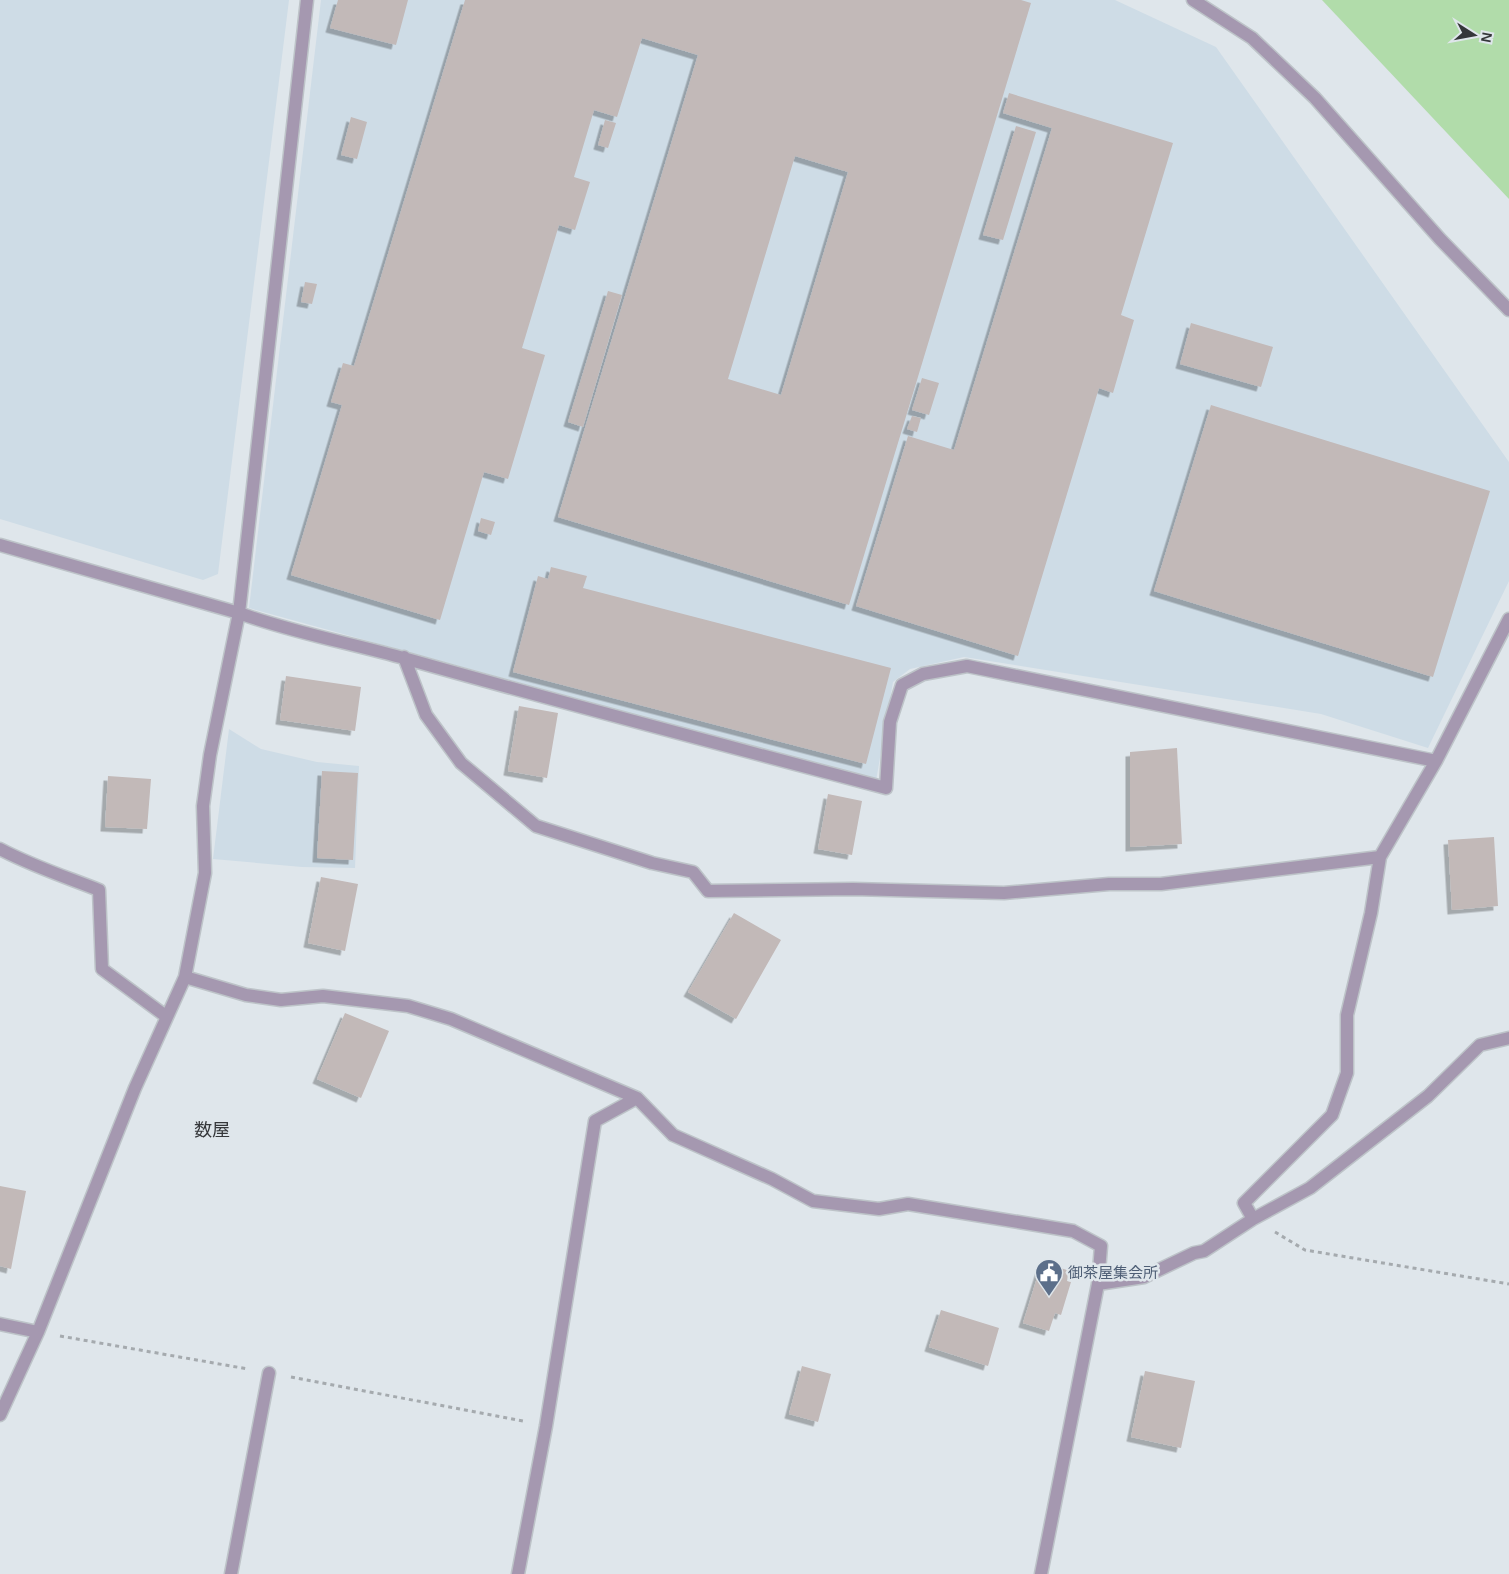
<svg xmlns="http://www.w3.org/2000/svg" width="1509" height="1574" font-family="Arial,'Noto Sans JP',sans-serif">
<defs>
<filter id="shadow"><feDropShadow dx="-4.5" dy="4.5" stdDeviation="0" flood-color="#0004"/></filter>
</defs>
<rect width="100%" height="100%" fill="#dfe6eb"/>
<path fill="#cedce6" d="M0,0h289l-71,574 -15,6 -203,-61z
M321,0h794l101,47 293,415v119l-81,167 -107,-34 -357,-57 -54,12 -17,13 -17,99 -627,-173z
M229,729l32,20 56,13 42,4 -4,102 -53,-1 -89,-8z"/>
<path fill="#b1dcaa" d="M1322,0h187v199z"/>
<path fill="#c2b9b8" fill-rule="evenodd" filter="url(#shadow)" d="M338,0h70l-12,45 -66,-17z
M465,0h556l10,3 -182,602 -291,-88 140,-462 -56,-17 -25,79 -23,-7 -20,67 16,5 -15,48 -16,-5 -37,123 23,7 -37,124 -24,-7 -44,148 -149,-45 51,-170 -11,-3 12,-39 11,3zM795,156l53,16 -67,223 -53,-16z
M1009,93l164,50 -52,172 13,5 -21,73 -14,-5 -81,268 -162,-50 52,-170 46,14 98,-322 -49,-15z
M351,117l16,5 -10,37 -16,-4z
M605,120l11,3 -8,25 -10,-3z
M1016,126l20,6 -33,108 -20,-5z
M305,282l12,2 -5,20 -11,-2z
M608,291l14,4 -39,132 -15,-5z
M1191,323l82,24 -12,40 -81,-23z
M922,378l17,5 -10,32 -17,-5z
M1211,405l279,86 -57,186 -279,-86z
M912,416l9,2 -4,14 -10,-3z
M481,518l14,4 -4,13 -13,-4z
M551,567l36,9 -4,12 308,80 -25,96 -353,-92 25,-96 10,3z
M286,676l75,11 -6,44 -75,-11z
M519,706l39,7 -11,65 -39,-7z
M1177,748l5,96 -52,3v-95z
M322,771l36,2 -5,87 -36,-2z
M108,776l43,3 -4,50 -42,-2z
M828,794l34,7 -10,54 -34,-6z
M1494,837l4,69 -46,4 -4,-70z
M321,877l37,7 -13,67 -37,-8z
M734,913l47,27 -45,79 -48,-27z
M345,1013l44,18 -28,67 -44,-19z
M0,1186l26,5 -15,78 -11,-3z
M1042,1262l28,9 -3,10 4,1 -10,33 -6,-2 -6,18 -26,-8z
M941,1310l58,18 -11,38 -59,-19z
M802,1366l29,8 -13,48 -29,-8z
M1145,1371l50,10 -14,67 -50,-11z"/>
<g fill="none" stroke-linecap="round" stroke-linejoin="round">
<defs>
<path id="minor" d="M1193,0l59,38 63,60 125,141 69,71
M0,545l239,68c55,20 112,30 168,46 159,45 319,87 479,129l4,-66 12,-37 21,-11 44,-8 469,95
M404,657l22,58 35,48 75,63 116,37 41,9 15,19 145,-2 151,4 105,-9h52l219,-27
M0,849c32,17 66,28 99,41l3,79 65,48
M185,977l61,18 35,5 42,-4 85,10 43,13 186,79 36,37 99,44 41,22 66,8 29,-5 165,27 28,15 -3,38 -57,290
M1253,1219l-9,-16 88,-88 15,-42v-58l24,-102 9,-56 56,-96 73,-142
M1098,1284l46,-7 50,-24 10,-2 49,-32 57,-31 118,-92 52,-51 29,-7
M0,1324l38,8
M0,1415l38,-83 97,-244 50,-111 20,-104 -2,-67 7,-51 29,-142 68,-613
M231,1574l38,-201
M518,1574l28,-148 49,-305 42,-23"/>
</defs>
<use href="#minor" stroke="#bdc3c8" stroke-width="15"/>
<path stroke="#a5aaae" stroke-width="3" stroke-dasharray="4 4" stroke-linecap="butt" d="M1275,1232l30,18 204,34
M60,1336l188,33
M291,1377l232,44"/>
<use href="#minor" stroke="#a598b0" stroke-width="12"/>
</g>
<defs>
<symbol id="civic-pin" viewBox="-11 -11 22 30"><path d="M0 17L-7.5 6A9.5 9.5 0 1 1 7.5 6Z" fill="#5c6f8a" stroke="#dfe6eb"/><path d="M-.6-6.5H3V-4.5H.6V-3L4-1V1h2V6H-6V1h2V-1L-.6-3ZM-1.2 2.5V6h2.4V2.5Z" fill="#fff"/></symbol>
</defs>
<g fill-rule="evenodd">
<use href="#civic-pin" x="1033" y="1257" width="32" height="43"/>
</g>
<g text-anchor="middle" stroke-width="5" stroke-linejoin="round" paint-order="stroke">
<g font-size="15" fill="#4e5e75" stroke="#dfe6eb" text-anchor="start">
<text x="1068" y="1278">御茶屋集会所</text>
</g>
<g font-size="18" fill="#35373a" stroke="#dfe6eb">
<text x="212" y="1136">数屋</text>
</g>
</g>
<g transform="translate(1474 35) rotate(101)" stroke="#dfe6eb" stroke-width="4" paint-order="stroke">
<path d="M0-4L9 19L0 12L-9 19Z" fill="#35373a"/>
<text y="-8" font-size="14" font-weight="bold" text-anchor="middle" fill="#35373a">N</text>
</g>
</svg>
